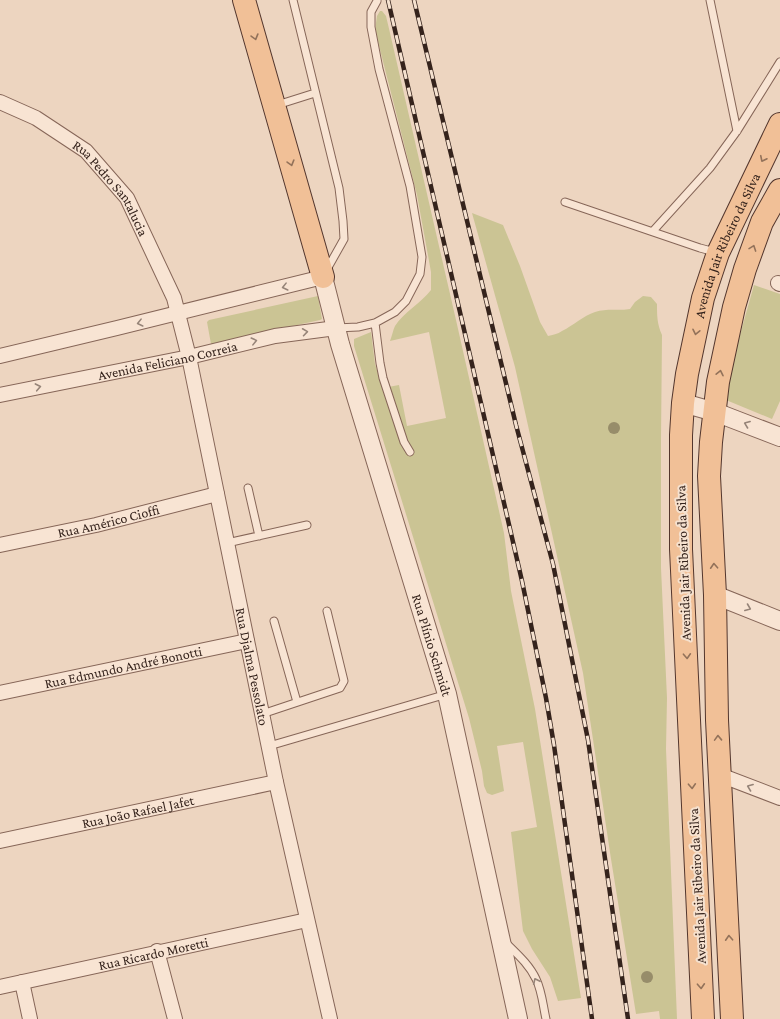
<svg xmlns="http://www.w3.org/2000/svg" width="780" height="1019" font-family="'Crimson Pro',serif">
<rect width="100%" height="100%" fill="#edd5c0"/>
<path fill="#cbc494" d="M380,11h2l4,5 4,17 66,287 48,213 7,58 24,118 46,289 -23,3 -8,-24 -18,-28 -9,-18 -12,-99 26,-5 -14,-85 -26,4 7,45 -12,4 -5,-2 -3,-7 -2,-15 -13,-53 -115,-372v-7l17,-7 4,32 8,24 16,-3 8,41 39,-8 -17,-86 -39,9c2,-5 3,-11 5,-15 8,-13 26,-23 36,-36v-18l-14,-77 -42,-165 2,-14z
M472,213l31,12 17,41 20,56 8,14c4,-1 10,-2 14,-5 12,-6 21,-15 33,-19 12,-4 23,-1 35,-3l5,-7 8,-6 8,1 6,7c0,11 0,20 5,31l-1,105v128l6,130 -1,51 11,270h-17l-1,-8 -23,3 -25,-155 -28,-186 -68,-306z
M754,285l26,9v107l-8,18 -46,-19 3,-26z
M318,296l4,23 -2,1 -109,24 -4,-22 2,-2z"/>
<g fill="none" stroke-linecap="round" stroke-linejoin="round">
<defs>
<path id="service" d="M293,0l46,188 4,33 1,18 -18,32
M710,0l27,131
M277,105l38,-12
M565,202l135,46 15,4
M653,231l57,-63 27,-37 43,-69
M375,323l5,40 3,15 21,64 6,10
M336,328l22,-1 17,-4 20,-11 11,-11 14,-27 2,-17 -12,-71 -31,-117 -8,-42v-15l6,-11
M248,488l11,48
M227,543l80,-18
M274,621l23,81
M262,714l78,-26 4,-7 -17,-70
M269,746l178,-52
M505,942c11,11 24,22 31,37 6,12 7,27 10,40"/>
<g id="minor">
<path id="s1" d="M0,102l36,16 50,33 41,47 47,100 15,59 87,425 54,237"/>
<path d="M778,283l2,1"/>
<path d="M0,356l117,-28 206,-51"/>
<path id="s2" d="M0,395l189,-38 86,-21 61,-8"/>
<path id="s3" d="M0,545l96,-20 121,-31"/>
<path id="s4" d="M0,693l247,-52"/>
<path d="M720,775l60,23"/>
<path id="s5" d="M0,841l276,-59"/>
<path d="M157,951l18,68"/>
<path d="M22,982l8,37"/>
<path id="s6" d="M0,987l307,-67"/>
</g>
<g id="tertiary">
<path id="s7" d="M323,277l17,67 107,350 71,325"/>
<path d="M683,403l32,9 65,25"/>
<path d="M715,595l65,26"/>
</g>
<g id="primary">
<path d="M244,0l79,277"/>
<path id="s8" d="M703,1019l-22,-470v-114l2,-32 4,-29 16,-76 15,-45 62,-129"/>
<path d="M732,1019l-15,-299 -2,-125 -6,-119 2,-34 7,-60 16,-75 11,-38 17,-47 18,-32"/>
</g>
</defs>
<use href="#service" stroke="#866658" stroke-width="9"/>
<use href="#minor" stroke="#866658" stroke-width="16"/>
<use href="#tertiary" stroke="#866658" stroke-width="20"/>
<use href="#primary" stroke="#53362d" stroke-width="24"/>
<use href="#service" stroke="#f8e4d3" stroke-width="7"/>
<use href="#minor" stroke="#f8e4d3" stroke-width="14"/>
<use href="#tertiary" stroke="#f8e4d3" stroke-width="18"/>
<use href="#primary" stroke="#f1c097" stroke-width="22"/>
<defs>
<path id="rail" d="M388,0l134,581 24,117 8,47 38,274
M414,0l102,425 37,139 35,176 40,279"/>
</defs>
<use href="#rail" stroke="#35231c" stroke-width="4.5"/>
<use href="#rail" stroke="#f5e1cf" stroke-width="3" stroke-dasharray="9" stroke-linecap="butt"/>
</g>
<g fill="#978d6a">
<circle cx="614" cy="428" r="6"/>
<circle cx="647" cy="977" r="6"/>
</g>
<defs><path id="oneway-chevron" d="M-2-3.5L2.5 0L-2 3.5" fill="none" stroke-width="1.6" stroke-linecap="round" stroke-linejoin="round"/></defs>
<g stroke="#93725a">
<use href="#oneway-chevron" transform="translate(255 37) rotate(74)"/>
<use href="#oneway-chevron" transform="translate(763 159) rotate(116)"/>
<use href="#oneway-chevron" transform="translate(291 163) rotate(74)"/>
<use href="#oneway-chevron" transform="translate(753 248) rotate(-70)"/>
<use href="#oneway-chevron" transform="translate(696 332) rotate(102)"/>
<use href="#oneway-chevron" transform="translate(720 373) rotate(-78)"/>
<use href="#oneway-chevron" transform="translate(714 566) rotate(-93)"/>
<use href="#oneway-chevron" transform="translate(687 656) rotate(87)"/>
<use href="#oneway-chevron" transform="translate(718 738) rotate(-92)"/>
<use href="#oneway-chevron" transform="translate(692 786) rotate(87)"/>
<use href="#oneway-chevron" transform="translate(729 938) rotate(-93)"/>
<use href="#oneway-chevron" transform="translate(701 986) rotate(87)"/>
</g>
<g stroke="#968478">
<use href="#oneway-chevron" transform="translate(285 287) rotate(166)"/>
<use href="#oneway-chevron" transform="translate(140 323) rotate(166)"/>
<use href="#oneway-chevron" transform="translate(305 332) rotate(-8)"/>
<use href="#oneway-chevron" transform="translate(254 341) rotate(-14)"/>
<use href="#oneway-chevron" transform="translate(38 387) rotate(-11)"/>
<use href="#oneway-chevron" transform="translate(747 424) rotate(-159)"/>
<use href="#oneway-chevron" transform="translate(748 608) rotate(22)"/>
<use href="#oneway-chevron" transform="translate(750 787) rotate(-159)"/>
<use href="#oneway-chevron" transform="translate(536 981) rotate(-115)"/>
</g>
<g text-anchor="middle" stroke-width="4" stroke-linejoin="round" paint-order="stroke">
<g font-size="14" fill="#35231c" stroke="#f5e1cf">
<text dy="5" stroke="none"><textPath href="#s1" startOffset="144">Rua Pedro Santalucia</textPath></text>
<text dy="5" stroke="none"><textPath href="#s8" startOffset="781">Avenida Jair Ribeiro da Silva</textPath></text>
<text dy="5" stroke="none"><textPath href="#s2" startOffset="171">Avenida Feliciano Correia</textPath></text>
<text dy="5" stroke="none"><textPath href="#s3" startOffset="111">Rua Américo Cioffi</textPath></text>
<text transform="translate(683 563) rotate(-92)" y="5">Avenida Jair Ribeiro da Silva</text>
<text dy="5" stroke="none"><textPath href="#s7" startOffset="384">Rua Plínio Schmidt</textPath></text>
<text dy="5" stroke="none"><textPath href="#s4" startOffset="126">Rua Edmundo André Bonotti</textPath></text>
<text dy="5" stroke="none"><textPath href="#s1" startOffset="649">Rua Djalma Pessolato</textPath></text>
<text dy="5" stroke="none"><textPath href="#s5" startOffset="141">Rua João Rafael Jafet</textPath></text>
<text transform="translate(697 886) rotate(-93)" y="5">Avenida Jair Ribeiro da Silva</text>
<text dy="5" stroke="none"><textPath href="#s6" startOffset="157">Rua Ricardo Moretti</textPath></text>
</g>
</g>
</svg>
